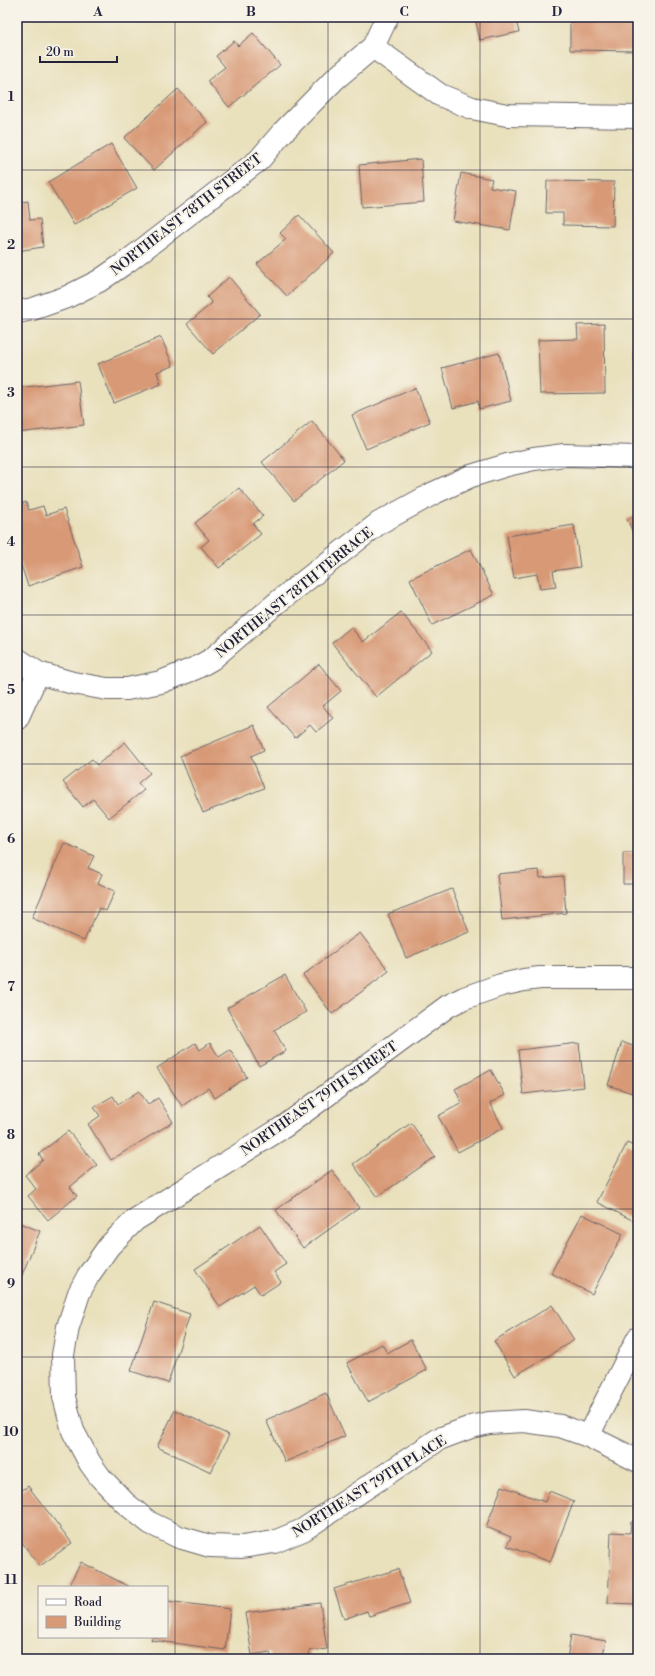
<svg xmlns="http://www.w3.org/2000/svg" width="655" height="1676" font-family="'Libre Bodoni',serif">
<rect width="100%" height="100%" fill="#f7f3e8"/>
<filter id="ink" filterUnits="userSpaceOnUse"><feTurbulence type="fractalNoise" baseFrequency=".025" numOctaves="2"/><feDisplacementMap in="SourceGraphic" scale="8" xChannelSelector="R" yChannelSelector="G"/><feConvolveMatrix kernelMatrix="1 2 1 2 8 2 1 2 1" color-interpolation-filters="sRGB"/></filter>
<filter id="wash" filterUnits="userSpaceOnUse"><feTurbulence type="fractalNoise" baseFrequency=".012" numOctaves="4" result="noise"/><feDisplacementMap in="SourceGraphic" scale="16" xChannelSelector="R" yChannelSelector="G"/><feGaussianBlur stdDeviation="0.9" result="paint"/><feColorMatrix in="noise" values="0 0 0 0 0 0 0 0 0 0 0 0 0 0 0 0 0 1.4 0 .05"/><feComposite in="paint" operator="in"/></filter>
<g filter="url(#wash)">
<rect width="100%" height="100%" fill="#e9e0bc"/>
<g id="blocks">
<path fill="#d89976" d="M475,17h40l4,15 -39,8z
M570,17h68v34l-68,-1z
M253,33l27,32 -51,42 -22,-26 18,-14 -9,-11 18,-15 4,5z
M178,89l29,33 -53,48 -30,-32z
M111,144l26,44 -63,37 -26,-43z
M421,159l3,43 -62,5 -3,-42z
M461,173l31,6 -2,8 26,4 -6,39 -57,-9z
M547,181l67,1 -1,44 -50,-1v-12h-17z
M28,201l2,19 10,-1 3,28 -26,4v-48z
M299,215l35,38 -47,43 -30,-32 29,-25 -6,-6z
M229,277l31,37 -47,40 -26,-30 25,-21 -5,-6z
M604,324l1,69 -65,1 -2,-54 40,-1 -1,-14z
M161,337l12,29 -16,6 4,12 -47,19 -16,-39z
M638,350v20h-1l-4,-18z
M499,353l12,48 -32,8 -1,-8 -25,7 -11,-40z
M78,381l6,44 -67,8v-45z
M415,388l15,34 -64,27 -14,-34z
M312,421l32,39 -50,41 -32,-39z
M239,488l24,28 -10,8 8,10 -42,34 -18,-21 8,-7 -14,-17z
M26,502l3,8 14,-4 3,9 18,-6 19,58 -55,19 -11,-33v-48z
M638,515v29l-11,-25z
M574,525l6,42 -27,4 3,16 -16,2 -3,-15 -23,4 -7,-42z
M471,549l23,46 -62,30 -22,-46z
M401,612l31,39 -56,46 -44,-54 19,-16 12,15z
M319,664l22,27 -18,15 10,12 -17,14 -6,-7 -15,13 -27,-31z
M254,725l10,25 -13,6 13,32 -61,25 -23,-57z
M125,742l25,31 -12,10 6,7 -35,28 -16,-19 -10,8 -20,-25 29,-23 5,6z
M64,843l30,13 -6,12 14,6 -4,9 17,8 -9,20 -7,-3 -15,33 -52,-23z
M623,853h15v31h-15z
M539,870l1,8 23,-2 3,37 -64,7 -5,-46z
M452,889l17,43 -63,26 -18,-44z
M360,933l29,38 -57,43 -29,-39z
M285,975l21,37 -32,18 12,21 -27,15 -32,-58z
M622,1042l16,6v47l-30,-10z
M195,1043l5,7 10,-7 9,14 11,-7 17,27 -32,21 -7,-10 -26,18 -25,-38z
M579,1043l5,44 -61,7 -5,-44z
M491,1070l14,25 -15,8 13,25 -45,24 -20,-36 24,-13 -7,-14z
M139,1091l9,13 10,-6 15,24 -62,38 -23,-36 12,-8 -6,-9 19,-11 5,8z
M411,1123l24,34 -58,40 -24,-33z
M68,1131l29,34 -27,22 7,9 -29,24 -20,-24 8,-7 -11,-14 18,-15 -4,-6z
M627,1143l11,5v65l-4,8 -37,-19z
M332,1170l27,38 -56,40 -27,-38z
M582,1214l41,20 -31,60 -41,-21z
M17,1222l23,9 -23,56z
M260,1225l26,39 -12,8 7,10 -20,13 -7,-10 -34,22 -25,-38z
M154,1302l36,12 -22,69 -37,-12z
M552,1305l22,35 -59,36 -21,-35z
M411,1340l16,30 -59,32 -21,-39 35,-19 5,9z
M326,1393l19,43 -60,26 -19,-42z
M175,1410l54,25 -18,37 -54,-25z
M28,1486l44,57 -32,23 -23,-30v-42z
M502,1486l43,16 4,-11 25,10 -24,61 -43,-16 4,-9 -25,-10z
M631,1522h7v82l-30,-1 3,-71 19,1z
M81,1562l49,25h-62z
M398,1569l12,34 -41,13 -2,-5 -23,8 -10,-30z
M167,1601l63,8 -5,41 -74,-10 1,-3h15z
M320,1603l7,46 -18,2 1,7 -4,1h-35l-1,-7 -18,3 -7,-42z
M571,1635l35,6 -4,18h-35z"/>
</g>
</g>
<g filter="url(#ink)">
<use href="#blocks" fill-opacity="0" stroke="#686468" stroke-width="1"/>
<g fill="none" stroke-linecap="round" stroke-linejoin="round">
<defs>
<path id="street" d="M373,47l67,48 32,13 35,7 131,2
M17,312l16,-3 34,-12 32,-16 29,-20 131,-101 23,-27 53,-54 38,-32 14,-30
M17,659l21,14 35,10 34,6h20l34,-7 35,-14 16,-9 67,-58 100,-78 55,-30 37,-17 36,-11 27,-6 30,-4 74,2
M17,719l21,-46
M638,978h-98l-16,2 -23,5 -37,13 -16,8 -163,120 -150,94 -26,26 -21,30 -9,17 -11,34 -5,28 1,42 9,34 17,32 10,14 25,26 25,20 29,14 31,9 32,1 32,-5 29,-12 136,-91 32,-12 18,-4 35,-2 36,5 28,10 50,25
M588,1436l50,-98"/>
</defs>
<use href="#street" stroke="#686468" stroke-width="24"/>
<use href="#street" stroke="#fff" stroke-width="22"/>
</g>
</g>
<path fill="none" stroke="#22223b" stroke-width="1" stroke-opacity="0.55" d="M175,17v1642M328,17v1642M480,17v1642M17,170h621M17,319h621M17,467h621M17,615h621M17,764h621M17,912h621M17,1061h621M17,1209h621M17,1357h621M17,1506h621"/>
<g text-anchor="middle" stroke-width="4" stroke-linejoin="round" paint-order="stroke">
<g font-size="14" fill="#22223b" stroke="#f7f3e8">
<text transform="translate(186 214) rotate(-38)" y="5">NORTHEAST 78TH STREET</text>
<text transform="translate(294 592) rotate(-39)" y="5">NORTHEAST 78TH TERRACE</text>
<text transform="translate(319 1098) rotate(-35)" y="5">NORTHEAST 79TH STREET</text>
<text transform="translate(369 1486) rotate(-32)" y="5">NORTHEAST 79TH PLACE</text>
</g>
</g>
<rect width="655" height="1676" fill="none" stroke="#f7f3e8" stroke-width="44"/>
<rect x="38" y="1586" width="130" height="52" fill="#f7f3e8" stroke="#a29fa3"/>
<rect x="46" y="1599" width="20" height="6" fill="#ffffff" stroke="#a29fa3"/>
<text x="74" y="1606" font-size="12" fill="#22223b">Road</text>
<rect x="46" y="1616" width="20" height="12" fill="#d89976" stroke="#a29fa3"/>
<text x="74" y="1626" font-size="12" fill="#22223b">Building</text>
<path d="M40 56v6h77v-6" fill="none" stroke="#22223b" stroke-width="2"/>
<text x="46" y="56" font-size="12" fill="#22223b" stroke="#f7f3e8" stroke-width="3" paint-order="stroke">20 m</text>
<rect x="22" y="22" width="611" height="1632" fill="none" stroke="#22223b" stroke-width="1.5"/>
<g font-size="13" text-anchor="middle" font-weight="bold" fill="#22223b">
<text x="98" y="16">A</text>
<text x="251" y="16">B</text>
<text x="404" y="16">C</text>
<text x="557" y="16">D</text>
<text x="11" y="101">1</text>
<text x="11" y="249">2</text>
<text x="11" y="397">3</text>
<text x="11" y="546">4</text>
<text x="11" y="694">5</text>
<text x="11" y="843">6</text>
<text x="11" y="991">7</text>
<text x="11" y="1139">8</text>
<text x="11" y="1288">9</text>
<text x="11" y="1436">10</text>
<text x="11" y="1584">11</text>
</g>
</svg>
